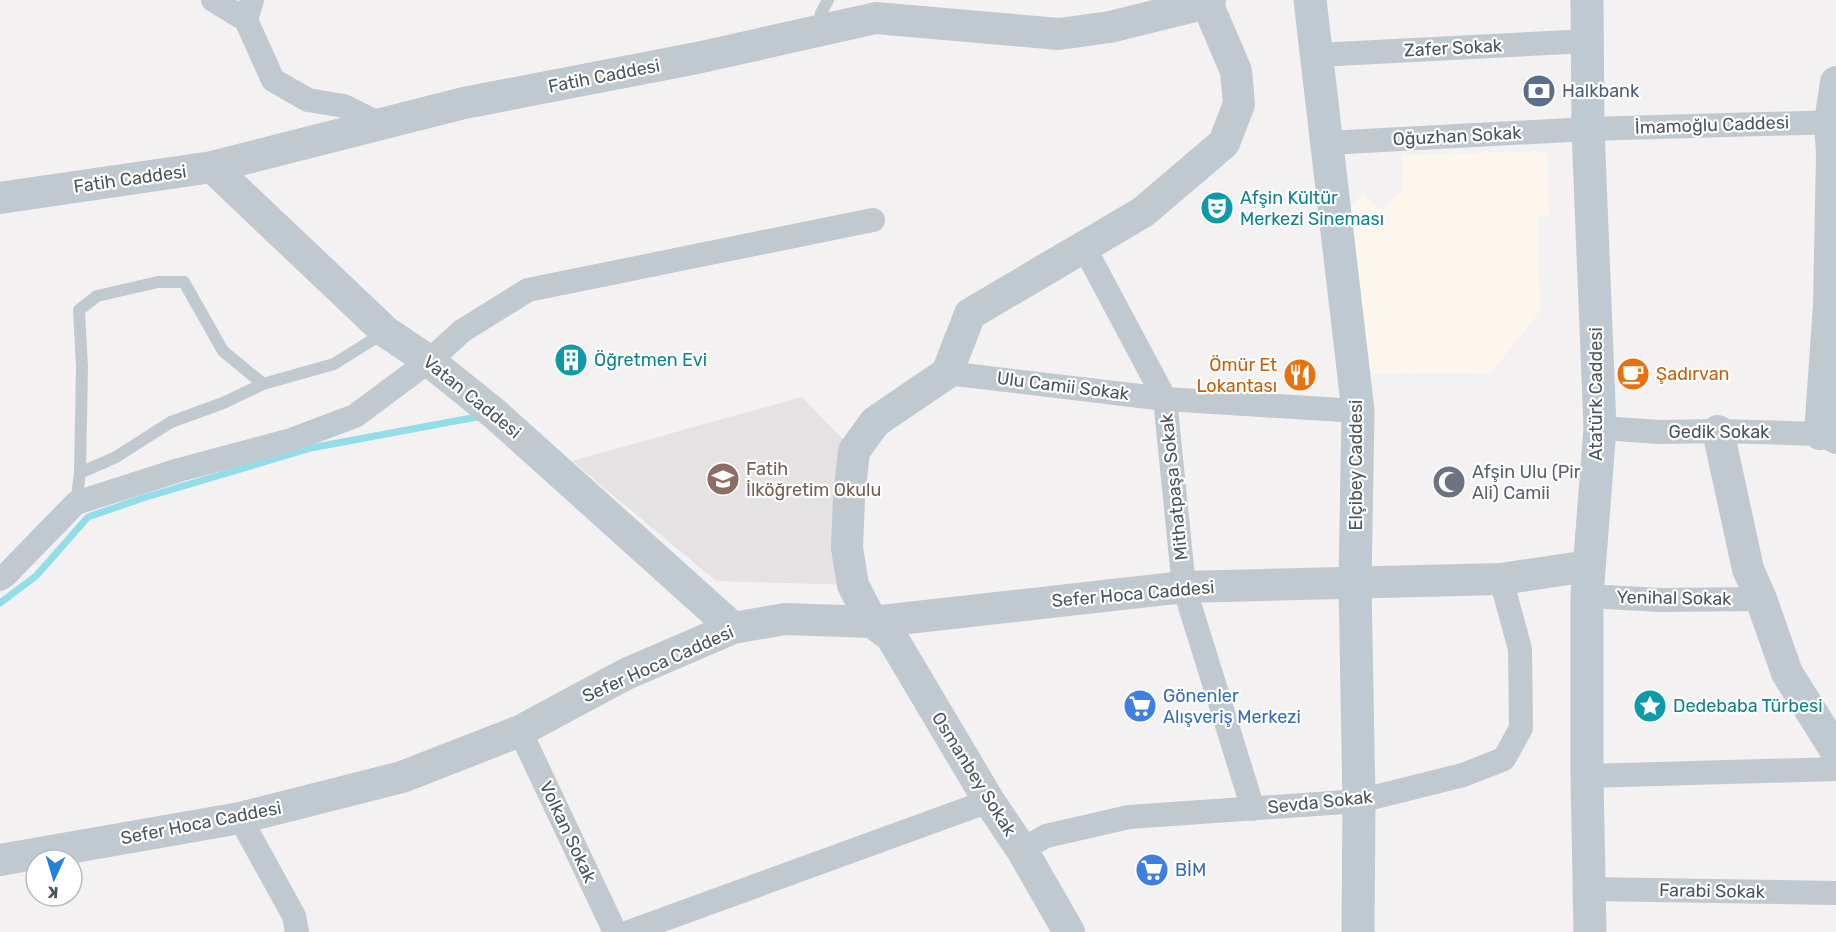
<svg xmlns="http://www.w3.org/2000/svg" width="1836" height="932" font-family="Rubik,sans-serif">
<rect width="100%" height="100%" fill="#f3f1f1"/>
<path fill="#fcf6ed" d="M1547,151l2,65 -12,1 3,94 -49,62 -118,1 -21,-32 -9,-128 20,-21 17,17 23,-20 -1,-35z"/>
<path fill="#e4e2e3" d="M802,397l52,54 -1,134 -137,-4 -144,-120z"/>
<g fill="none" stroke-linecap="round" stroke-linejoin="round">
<path stroke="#92dde8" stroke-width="7" d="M0,603l36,-27 52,-59 55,-19 168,-50 171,-32"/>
<path stroke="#c0c9cf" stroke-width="12" d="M818,30l3,-17 7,-13
M80,473l2,-106 -3,-57 18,-14 61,-14h26l39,69 40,33
M76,503l4,-30 36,-16 55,-35 52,-19 40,-19 71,-20 51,-32"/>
<path stroke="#c0c9cf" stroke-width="24" d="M213,0l33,20
M252,0l-6,20 27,60 35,20 36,6 38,19
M1317,55l271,-14
M1327,143l261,-14 248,-7
M1084,247l81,152 19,188 69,222
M947,373l218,26 193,12
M1600,428l60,4 58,-1 102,3 16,8
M0,579l6,-4 70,-72 103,-33 112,-30 64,-24 74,-55 33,-30 66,-41 345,-70
M1587,596l74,4 100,-1
M520,731l95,201
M1587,776l249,-7
M240,818l54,98 3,16
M1022,850l24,-14 83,-19 230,-16 104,-26 41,-16 17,-31 -1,-79 -19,-70
M1588,889l248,4
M629,932l360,-131"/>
<path stroke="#c0c9cf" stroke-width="32" d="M212,167l174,165 43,29 66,53 238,214
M0,198l212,-31 252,-64 233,-45 179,-40 183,16 51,-7 97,-24 3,-3
M1718,431l30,138 13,30 26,74 49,78
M1820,434l9,-129 3,-151 -2,-32 6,-40
M0,860l240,-42 162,-41 118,-46 106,-57 107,-46 52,-9 87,3 312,-35 317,-8 87,-13
M1069,932l-47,-82 -33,-49 -98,-165 -19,-14 -19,-37 -6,-37 2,-50 5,-47 21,-29 72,-49 23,-59 173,-102 81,-69 15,-39 -3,-33 -29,-68"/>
<path stroke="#bec9d1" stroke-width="33" d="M1310,0l48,411 -3,172 4,218 -1,131
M1587,0l1,129 12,299 -13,168v180l3,156"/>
</g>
<defs>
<symbol id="bank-disc" viewBox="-11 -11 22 22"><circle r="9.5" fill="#5c6f8a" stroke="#fff"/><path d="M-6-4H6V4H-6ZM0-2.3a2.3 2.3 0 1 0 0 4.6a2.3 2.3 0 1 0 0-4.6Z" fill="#fff"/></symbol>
<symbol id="theatre-disc" viewBox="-11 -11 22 22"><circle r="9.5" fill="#0f9aa8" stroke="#fff"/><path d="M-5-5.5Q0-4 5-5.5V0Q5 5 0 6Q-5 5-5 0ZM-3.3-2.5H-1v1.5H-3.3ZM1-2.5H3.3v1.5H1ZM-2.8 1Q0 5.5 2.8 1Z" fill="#fff"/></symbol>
<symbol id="building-disc" viewBox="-11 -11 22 22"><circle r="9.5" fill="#0f9aa8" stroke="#fff"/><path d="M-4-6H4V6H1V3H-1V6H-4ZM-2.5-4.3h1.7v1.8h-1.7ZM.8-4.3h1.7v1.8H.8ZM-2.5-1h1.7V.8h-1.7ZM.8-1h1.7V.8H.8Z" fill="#fff"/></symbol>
<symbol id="cafe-disc" viewBox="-11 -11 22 22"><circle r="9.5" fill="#e8710a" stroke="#fff"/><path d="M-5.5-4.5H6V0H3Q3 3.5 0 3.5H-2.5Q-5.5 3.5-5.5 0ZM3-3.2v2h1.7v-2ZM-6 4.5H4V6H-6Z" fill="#fff"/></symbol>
<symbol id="restaurant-disc" viewBox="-11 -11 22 22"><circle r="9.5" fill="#e8710a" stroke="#fff"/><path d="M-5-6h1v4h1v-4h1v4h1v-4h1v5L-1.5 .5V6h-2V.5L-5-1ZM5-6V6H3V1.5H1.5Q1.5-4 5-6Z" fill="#fff"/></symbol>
<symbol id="school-disc" viewBox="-11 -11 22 22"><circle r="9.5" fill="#8d6e63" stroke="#fff"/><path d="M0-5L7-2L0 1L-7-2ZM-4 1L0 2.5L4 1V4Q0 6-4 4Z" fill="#fff"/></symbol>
<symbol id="mosque-disc" viewBox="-11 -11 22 22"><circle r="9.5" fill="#6b7280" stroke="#fff"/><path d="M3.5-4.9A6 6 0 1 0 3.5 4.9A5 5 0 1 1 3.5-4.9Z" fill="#fff"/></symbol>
<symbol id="supermarket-disc" viewBox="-11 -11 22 22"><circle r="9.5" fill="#3f7fe0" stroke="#fff"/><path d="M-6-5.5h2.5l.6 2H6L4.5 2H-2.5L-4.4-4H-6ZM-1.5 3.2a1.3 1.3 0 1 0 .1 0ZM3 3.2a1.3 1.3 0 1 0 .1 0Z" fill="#fff"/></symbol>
<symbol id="sight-disc" viewBox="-11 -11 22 22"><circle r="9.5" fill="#0f9aa8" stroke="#fff"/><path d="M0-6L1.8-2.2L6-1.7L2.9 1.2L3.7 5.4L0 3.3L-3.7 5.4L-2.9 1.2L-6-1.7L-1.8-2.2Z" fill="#fff"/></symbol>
</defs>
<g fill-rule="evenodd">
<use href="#bank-disc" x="1520" y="72" width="38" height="38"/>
<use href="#theatre-disc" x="1198" y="189" width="38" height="38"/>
<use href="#building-disc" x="552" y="341" width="38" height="38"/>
<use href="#cafe-disc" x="1614" y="355" width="38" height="38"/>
<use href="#restaurant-disc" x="1281" y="356" width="38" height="38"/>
<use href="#school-disc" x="704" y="460" width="38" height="38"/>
<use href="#mosque-disc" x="1430" y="463" width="38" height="38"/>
<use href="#supermarket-disc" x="1121" y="687" width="38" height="38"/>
<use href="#sight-disc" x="1631" y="687" width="38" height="38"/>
<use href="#supermarket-disc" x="1133" y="851" width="38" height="38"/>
</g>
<g text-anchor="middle" stroke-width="4.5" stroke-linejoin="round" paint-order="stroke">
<g font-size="18" fill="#4a565e" stroke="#fff">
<text transform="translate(1453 48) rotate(-3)" y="6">Zafer Sokak</text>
<text transform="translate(604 76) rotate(-11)" y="6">Fatih Caddesi</text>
<text transform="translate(1712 125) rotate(-2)" y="6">İmamoğlu Caddesi</text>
<text transform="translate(1457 136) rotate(-3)" y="6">Oğuzhan Sokak</text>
<text transform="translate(130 179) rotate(-8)" y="6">Fatih Caddesi</text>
<text transform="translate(1063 386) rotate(7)" y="6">Ulu Camii Sokak</text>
<text transform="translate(1596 394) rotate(-90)" y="6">Atatürk Caddesi</text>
<text transform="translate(472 397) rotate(39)" y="6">Vatan Caddesi</text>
<text x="1719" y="438">Gedik Sokak</text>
<text transform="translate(1356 465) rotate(-90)" y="6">Elçibey Caddesi</text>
<text transform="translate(1174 487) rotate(-96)" y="6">Mithatpaşa Sokak</text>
<text transform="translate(1133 594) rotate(-5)" y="6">Sefer Hoca Caddesi</text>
<text transform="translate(1674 598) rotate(1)" y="6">Yenihal Sokak</text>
<text transform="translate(658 664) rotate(-24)" y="6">Sefer Hoca Caddesi</text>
<text transform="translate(974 774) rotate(58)" y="6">Osmanbey Sokak</text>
<text transform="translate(1320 802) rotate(-6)" y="6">Sevda Sokak</text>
<text transform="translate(201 823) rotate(-11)" y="6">Sefer Hoca Caddesi</text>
<text transform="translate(568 832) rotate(65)" y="6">Volkan Sokak</text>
<text transform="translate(1712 891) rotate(1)" y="6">Farabi Sokak</text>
</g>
<g font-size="18" fill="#4e5e75" stroke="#fff" text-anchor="start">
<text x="1562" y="97">Halkbank</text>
</g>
<g font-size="18" fill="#0d838f" stroke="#fff" text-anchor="start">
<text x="1240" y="204">Afşin Kültür<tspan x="1240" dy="21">Merkezi Sineması</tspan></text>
<text x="594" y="366">Öğretmen Evi</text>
<text x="1673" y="712">Dedebaba Türbesi</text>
</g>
<g font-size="18" fill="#c56008" stroke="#fff" text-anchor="end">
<text x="1277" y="371">Ömür Et<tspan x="1277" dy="21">Lokantası</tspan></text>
<text x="1656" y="380" text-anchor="start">Şadırvan</text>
</g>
<g font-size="18" fill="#785e54" stroke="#fff" text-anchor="start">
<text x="746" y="475">Fatih<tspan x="746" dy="21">İlköğretim Okulu</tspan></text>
</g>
<g font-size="18" fill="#5b616d" stroke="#fff" text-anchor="start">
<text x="1472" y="478">Afşin Ulu (Pir<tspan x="1472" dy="21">Ali) Camii</tspan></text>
</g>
<g font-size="18" fill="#366cbe" stroke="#fff" text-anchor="start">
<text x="1163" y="702">Gönenler<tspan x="1163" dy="21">Alışveriş Merkezi</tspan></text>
<text x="1175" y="876">BİM</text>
</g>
</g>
<g transform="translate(54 878) rotate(184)"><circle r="28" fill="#ffffff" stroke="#b7bbbf" stroke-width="1.5"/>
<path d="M0-4.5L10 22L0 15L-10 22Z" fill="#2383db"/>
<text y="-9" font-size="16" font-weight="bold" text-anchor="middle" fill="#4a565e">K</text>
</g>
</svg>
